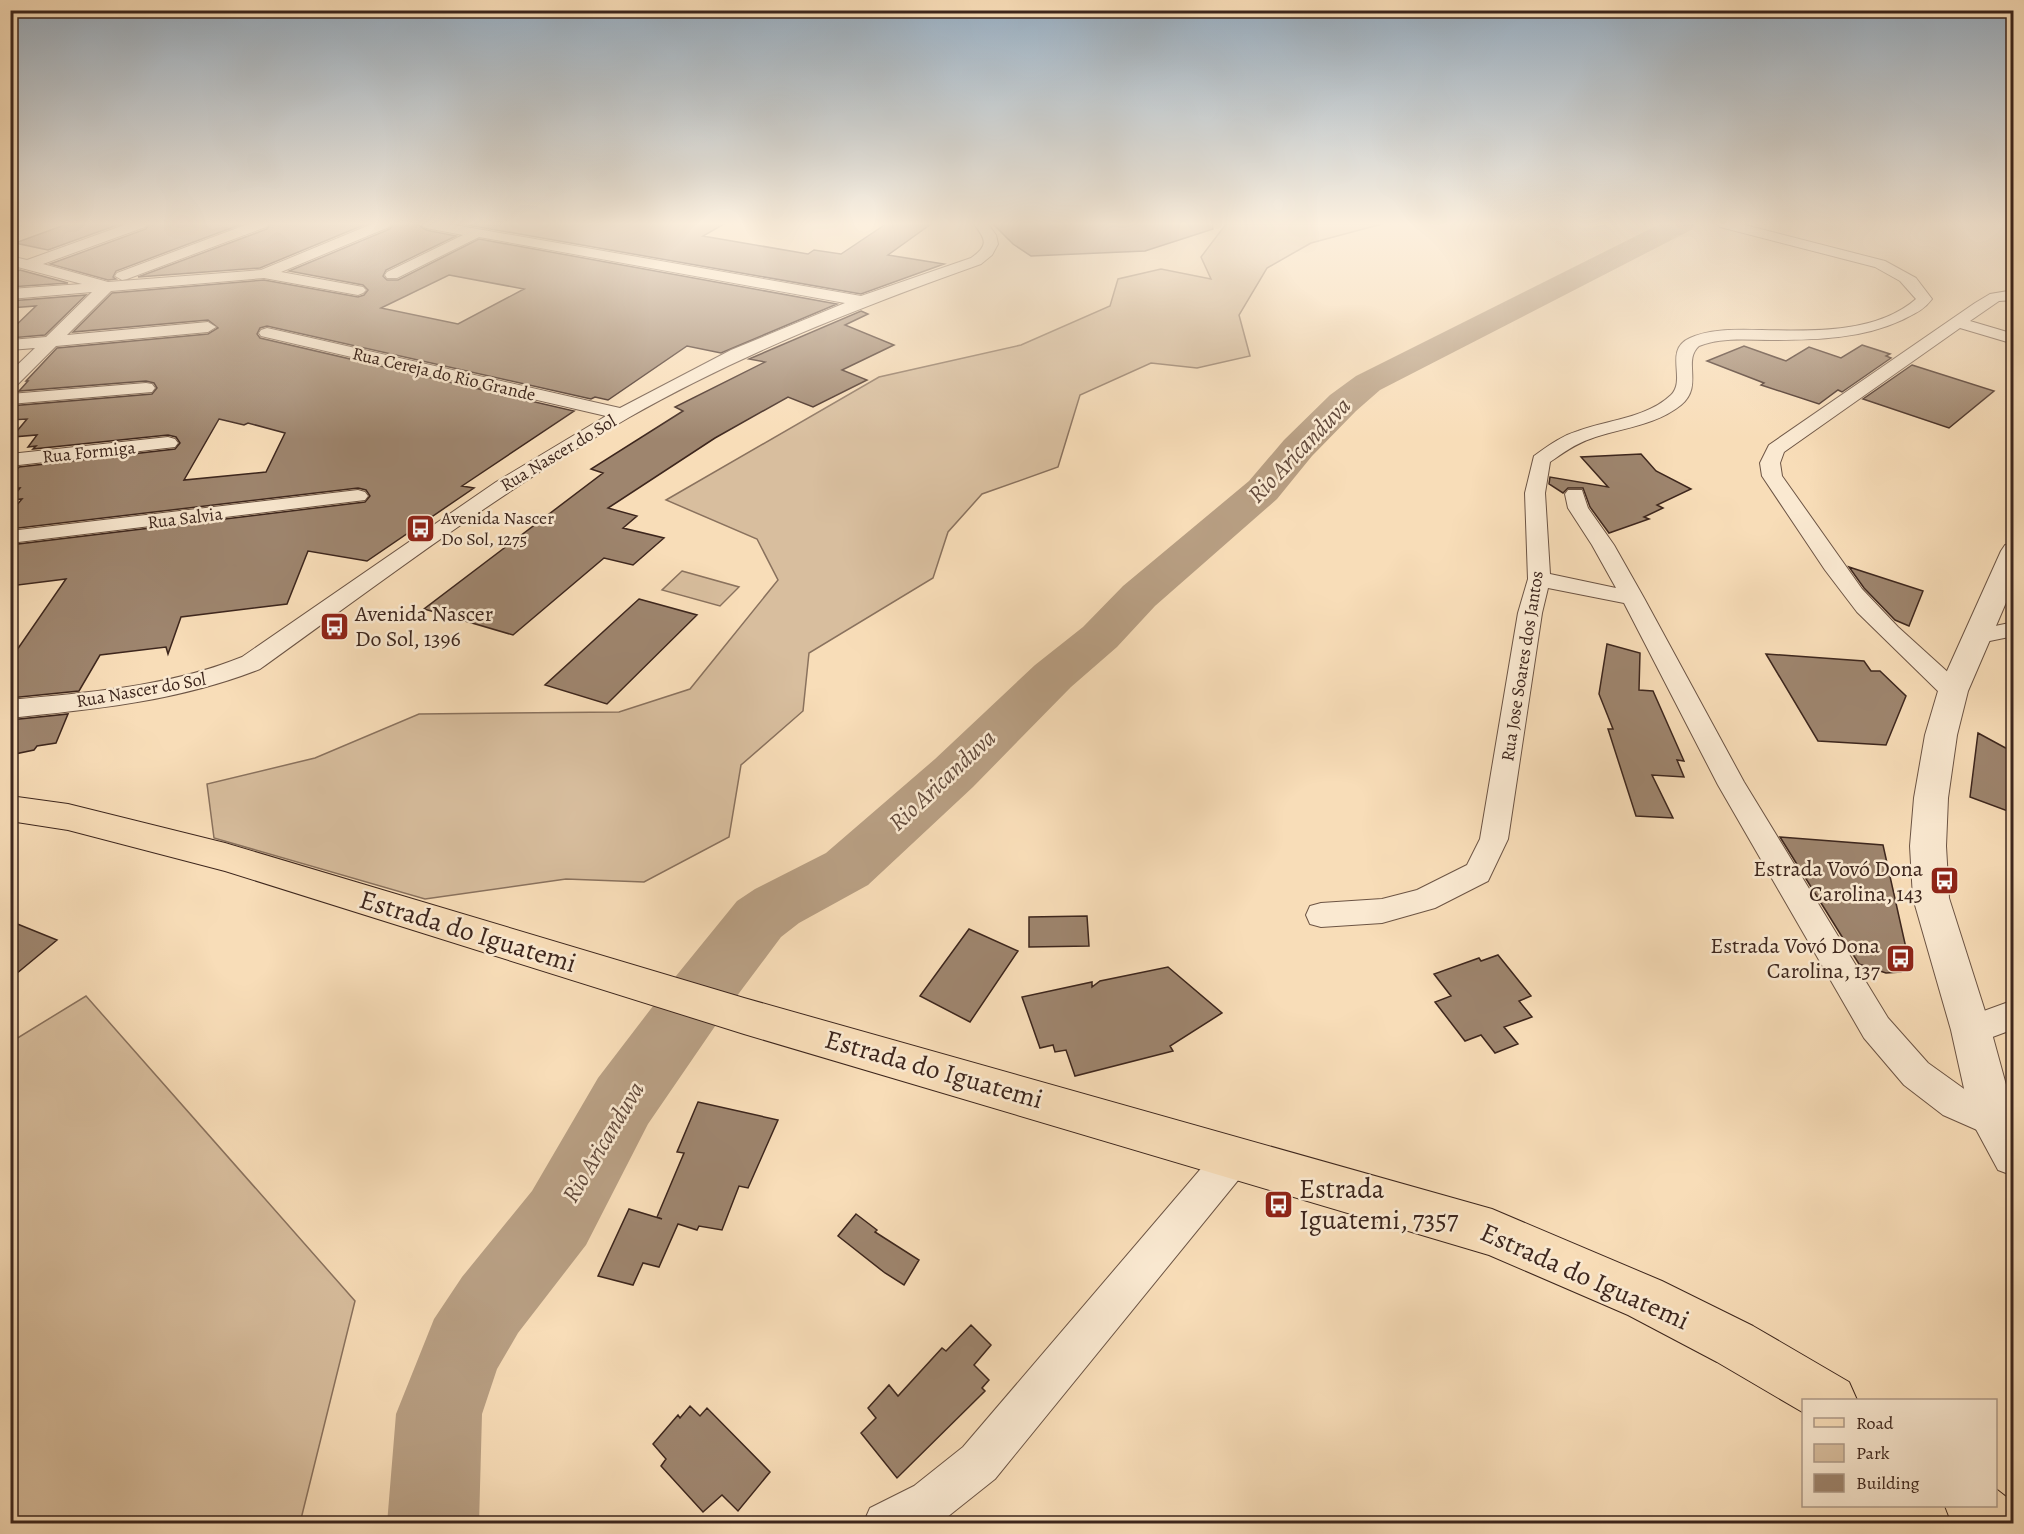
<svg xmlns="http://www.w3.org/2000/svg" width="2024" height="1534" font-family="Alegreya,serif">
<rect width="100%" height="100%" fill="#f8ddb8"/>
<filter id="stains"><feTurbulence type="fractalNoise" baseFrequency=".00333" numOctaves="4"/><feColorMatrix values="0 0 0 0 .2 0 0 0 0 .09 0 0 0 0 .02 0 0 0 .5 -.17"/></filter>
<radialGradient id="worn" r=".72"><stop offset=".6" stop-color="#630" stop-opacity="0"/><stop offset="1" stop-color="#630" stop-opacity=".3"/></radialGradient>
<path fill="#d8be9e" stroke="#8a725e" stroke-width="1.5" d="M1226,224h156l-71,19 -44,25 -28,47 11,41 -53,12 -46,-5 -71,32 -22,72 -76,27 -34,38 -15,46 -124,75 -6,58 -62,54 -12,72 -85,45 -78,-3 -141,20 -211,-61 -7,-54 108,-26 104,-44 200,-2 71,-23 88,-109 -21,-41 -91,-39 213,-123 142,-32 89,-39 8,-27 43,-10 50,10 -10,-22z
M682,571l57,16 -19,19 -58,-16z
M86,996l269,305 -55,222h-289v-481z"/>
<g fill="none" stroke-linecap="round" stroke-linejoin="round">
<path fill="#b89f83" fill-rule="evenodd" d="M1660,224h35l-4,6 -311,160 -24,21 -44,45 -35,43 -122,107 -38,41 -46,40 -98,100 -105,98 -69,38 -18,14 -59,79 -74,108 -62,121 -68,88 -21,36 -15,45 -3,110h-92l9,-110 38,-95 28,-42 70,-86 66,-113 78,-102 61,-75 18,-12 71,-36 109,-94 100,-94 48,-38 40,-41 126,-105 35,-41 46,-45 26,-19z"/>
</g>
<path fill="#9e856e" stroke="#3d261d" stroke-width="1.5" fill-rule="evenodd" d="M67,224h53l-72,26 -33,-7z
M149,224h93l-126,47 -3,6 3,2 -8,1 -58,-16 96,-35z
M270,224h96l-106,44 -122,9 129,-48z
M393,224h24l9,6 30,6 -70,34 -3,6 4,4h11l81,-41 358,65 -116,49 -34,-7 -79,54 -13,-3 -4,2 -324,-73 -7,2 -3,6 3,4 314,73 -112,75 12,2 -107,73 -59,-10 -21,53 -106,13 -13,37 -2,-7 -66,8 -21,36 -69,7v-38l56,-81 -56,7v-41l355,-43 5,-6 -4,-6 -8,-2 -348,41v-16l12,-14 -11,1 9,-12 -10,1v-10l9,-12 156,-18 5,-6 -4,-6 -8,-2 -135,14 3,-3 -8,1 9,-12 -25,2 15,-18 -17,1v-14l142,-12 5,-6 -3,-5 -8,-2 -127,10 9,-10h-2l31,-33 151,-14 10,-6 -10,-8 -135,12 39,-39 152,-13 94,17 6,-2 4,-5 -5,-5 -74,-14 101,-42zM449,275l75,14 -66,35 -77,-16zM219,419l25,6 4,-2 37,10 -19,39 -82,8z
M462,224h262l-21,12 105,18 6,-4 27,4 45,-30h45l-43,31 56,9 -83,30z
M993,224h219l1,5 -68,22 -114,5 -18,-12z
M20,270l48,13 -58,4v-13z
M86,295l-41,40 -35,3v-7l26,-25 -26,2v-7z
M861,311l7,3 -23,11 49,20 -52,25 25,10 -54,27 -25,-10 -73,41 -107,70 29,8 -14,12 41,10 -31,27 -29,-7 -91,77 -89,-26 179,-136 -12,-4 92,-58 -8,-4 90,-45 -16,-3z
M1862,345l28,9 -4,2 5,2 -49,34 -4,-2 -19,14 -58,-19 3,-2 -57,-22 37,-15 42,15 23,-14 32,11z
M1912,365l82,26 -45,37 -86,-29z
M1641,454l15,17 35,18 -34,16 6,3 -19,9 5,2 -40,14 -19,-26 -7,-19h-15l-5,5 -14,-9 1,-7 58,10 -27,-30z
M1849,567l74,24 -14,35 -14,-6 -31,-32z
M639,599l58,16 -90,89 -62,-19z
M1607,644l33,9 -1,37 14,1 31,70 -7,-1 7,17 -32,-2 21,43 -37,-2 -28,-87h5l-14,-35z
M1766,654l98,7 7,10h9l26,25 -20,49 -68,-4z
M68,714l-12,29 -19,3 -3,4 -24,5v-35z
M1978,733l35,19v61l-43,-16z
M1780,837l103,8 27,121 -9,6 -15,1 -27,-9z
M1087,916l2,30 -60,1v-30z
M10,921l47,19 -47,39z
M969,929l49,22 -48,71 -50,-26z
M1498,955l33,41 -12,5 13,16 -28,10 14,17 -23,9 -14,-18 -16,6 -30,-39 16,-6 -17,-22 45,-16 2,3z
M1168,967l54,46 -52,33 3,5 -98,25 -9,-26 -11,2 -2,-7 -13,3 -18,-51 70,-15v5l8,-6z
M698,1102l80,18 -30,68 -9,-2 -17,44 -23,-4 -2,4 -19,-6 -19,43 -16,-4 -10,22 -35,-9 31,-67 33,10 -5,-2 27,-64 -7,-1z
M856,1214l21,16 -2,2 44,28 -15,25 -19,-12 -47,-37z
M971,1325l20,20 -17,20 15,15 -7,8 3,3 -88,87 -36,-45 15,-15 -8,-10 21,-23 9,11 44,-48 4,3z
M690,1406l10,10 7,-8 63,64 -32,39 -16,-16 -19,17 -42,-46 5,-7 -13,-15 25,-29 2,3z"/>
<g fill="none" stroke-linecap="round" stroke-linejoin="round">
<defs>
<path id="minor" d="M10,224h13l-13,6z
M127,224h20l-2,3 -102,37 65,18 153,-12 111,-46h19l-2,3 -108,45 82,15 3,3 -3,3 -5,2 -94,-17 -153,13 -44,44 141,-13 8,5 -8,5 -152,14 -40,40 -6,1v-15l25,-24 -25,2v-10l36,-3 46,-45 -82,7v-10l72,-5 -72,-19v-9l17,4z
M248,224h20l-2,3 -139,52 -5,1 -7,-4 2,-3z
M419,224h30l412,72 110,-38c18,-13 15,-18 3,-34h14l8,11 2,9 -6,11 -11,9c-121,43 -241,90 -353,154 -129,74 -248,165 -368,251 -81,32 -164,40 -250,49v-18c80,-8 158,-13 232,-43l254,-175 110,-66 -345,-80 -2,-3 2,-3 6,-2 353,80 111,-58 114,-47 -366,-66 -82,41h-10l-2,-3 2,-3 76,-37 -37,-7z
M1718,224h23l144,37 31,17 16,21c-8,11 -18,15 -30,21 -41,19 -86,20 -131,20 -24,0 -49,-3 -72,6 -17,15 5,40 -18,59 -26,21 -61,23 -91,34 -15,5 -27,14 -40,23l-5,31 5,81 66,14 -24,-43 -24,-37 -3,-14 3,-4h14l6,18 26,37 30,53 100,184 144,236 40,45 39,28 27,12 20,-7v33l-21,8 -50,-22 -39,-30 -40,-47 -146,-253 -94,-182 -76,-15 -6,25 -34,226 -20,42 -53,27 -53,15 -61,4 -11,-3 -4,-9 4,-9 11,-3 61,-4 35,-9 50,-25 13,-26 38,-226 10,-34 -3,-86 9,-37c14,-10 27,-20 44,-25 29,-11 69,-13 93,-36 16,-16 -8,-45 19,-57 22,-10 48,-8 72,-8 49,1 114,4 154,-31l-16,-18 -25,-14 -155,-40z
M2014,290v10l-15,1 -29,20 44,13v10l-54,-16 -176,124 -4,11 2,13 80,113 36,38 64,58 4,6 -4,6 -9,2 -9,-2 -87,-85 -32,-42 -63,-94 -2,-13 9,-18 206,-142 15,-9z
M146,383l6,1 3,4 -3,4 -142,12v-10z
M168,437l7,2 3,4 -3,4 -165,19v-12z
M358,490l7,2 3,4 -3,4 -355,43v-12z
M2014,622v14l-39,8 -8,-2 -4,-5 4,-5z
M2014,1000v29l-43,16 -12,-5 -5,-10 5,-10z
M1235,1138l13,6 5,12 -5,12 -253,311 -49,39 -11,6h-72l7,-16 44,-22 49,-39 259,-303z"/>
<path id="tertiary" d="M2014,543v41l-46,107 -11,44 -9,63 -2,48 3,52 42,132 23,84v62l-16,-6 -27,-50 -20,-90 -38,-132 -3,-52 4,-48 11,-63 13,-44 63,-140 4,-6z"/>
<path id="primary" d="M10,796l58,8 157,39 519,155 748,211 170,72 91,45 96,56 8,18h-53v13l-87,-51 -89,-47 -139,-60 -745,-221 -519,-163 -157,-41 -58,-9z
M1996,1489l18,14v21h-62l-7,-18h51z"/>
</defs>
<use href="#minor" stroke="#6c5444" stroke-width="2"/>
<use href="#tertiary" stroke="#6c5444" stroke-width="2"/>
<use href="#primary" stroke="#3d261d" stroke-width="2"/>
<use href="#minor" fill="#fae9d1" fill-rule="evenodd"/>
<use href="#tertiary" fill="#fae9d1" fill-rule="evenodd"/>
<use href="#primary" fill="#f8ddb8" fill-rule="evenodd"/>
</g>
<linearGradient id="sky" x2="0" y2="1"><stop stop-color="#95acc0"/><stop offset="0.51" stop-color="#fcf0df"/><stop offset="1" stop-color="#fcf0df" stop-opacity="0"/></linearGradient>
<rect width="2024" height="439" fill="url(#sky)"/>
<defs>
<symbol id="bus-square" viewBox="-11 -11 22 22"><rect x="-9" y="-9" width="18" height="18" rx="4" fill="#8f2418" stroke="#fae9d1"/><path d="M-5-6H5V4H4V6H2V4H-2V6H-4V4H-5ZM-3.5-4V0h7V-4ZM-3.5 1.2v1.5H-2V1.2ZM2 1.2v1.5H3.5V1.2Z" fill="#fff"/></symbol>
</defs>
<g fill-rule="evenodd">
<use href="#bus-square" x="404" y="512" width="33" height="33"/>
<use href="#bus-square" x="318" y="610" width="33" height="33"/>
<use href="#bus-square" x="1928" y="864" width="33" height="33"/>
<use href="#bus-square" x="1884" y="942" width="33" height="33"/>
<use href="#bus-square" x="1262" y="1188" width="33" height="33"/>
</g>
<g text-anchor="middle" stroke-width="5" stroke-linejoin="round" paint-order="stroke">
<g font-size="18" fill="#3d261d" stroke="#fae9d1">
<text transform="translate(444 374) rotate(13)" y="6">Rua Cereja do Rio Grande</text>
<text transform="translate(89 452) rotate(-6)" y="6">Rua Formiga</text>
<text transform="translate(558 453) rotate(-31)" y="6">Rua Nascer do Sol</text>
<text transform="translate(185 518) rotate(-7)" y="6">Rua Salvia</text>
<text transform="translate(1522 666) rotate(-81)" y="6">Rua Jose Soares dos Jantos</text>
<text transform="translate(141 690) rotate(-10)" y="6">Rua Nascer do Sol</text>
</g>
<g font-size="18" fill="#3d261d" stroke="#fae9d1" text-anchor="start">
<text x="441" y="524">Avenida Nascer<tspan x="441" dy="21">Do Sol, 1275</tspan></text>
</g>
<g font-size="22" fill="#3d261d" stroke="#fae9d1" text-anchor="end">
<text x="355" y="621" text-anchor="start">Avenida Nascer<tspan x="355" dy="25">Do Sol, 1396</tspan></text>
<text x="1923" y="876">Estrada Vovó Dona<tspan x="1923" dy="25">Carolina, 143</tspan></text>
<text x="1880" y="953">Estrada Vovó Dona<tspan x="1880" dy="25">Carolina, 137</tspan></text>
</g>
<g font-size="24" font-style="italic" fill="#624a3c" stroke="#fae9d1">
<text transform="translate(1299 450) rotate(-46)" y="8">Rio Aricanduva</text>
<text transform="translate(942 780) rotate(-43)" y="8">Rio Aricanduva</text>
<text transform="translate(603 1142) rotate(-59)" y="8">Rio Aricanduva</text>
</g>
<g font-size="27" fill="#3d261d" stroke="#fae9d1">
<text transform="translate(468 931) rotate(17)" y="9">Estrada do Iguatemi</text>
<text transform="translate(934 1069) rotate(16)" y="9">Estrada do Iguatemi</text>
<text transform="translate(1585 1276) rotate(24)" y="9">Estrada do Iguatemi</text>
</g>
<g font-size="27" fill="#3d261d" stroke="#fae9d1" text-anchor="start">
<text x="1299" y="1198">Estrada<tspan x="1299" dy="31">Iguatemi, 7357</tspan></text>
</g>
</g>
<rect width="2024" height="1534" fill="none" stroke="#f8ddb8" stroke-width="36"/>
<rect x="12" y="12" width="2000" height="1510" fill="none" stroke="#3d261d" stroke-width="3"/>
<rect x="18" y="18" width="1988" height="1498" fill="none" stroke="#3d261d" stroke-width="1.5"/>
<rect x="1802" y="1399" width="195" height="108" fill="#fae9d1" stroke="#ae9b89" stroke-width="1.5"/>
<rect x="1814" y="1418" width="30" height="9" fill="#f8ddb8" stroke="#ae9b89" stroke-width="1.5"/>
<text x="1856" y="1429" font-size="18" fill="#3d261d">Road</text>
<rect x="1814" y="1444" width="30" height="18" fill="#d8be9e" stroke="#ae9b89" stroke-width="1.5"/>
<text x="1856" y="1459" font-size="18" fill="#3d261d">Park</text>
<rect x="1814" y="1474" width="30" height="18" fill="#9e856e" stroke="#ae9b89" stroke-width="1.5"/>
<text x="1856" y="1489" font-size="18" fill="#3d261d">Building</text>
<rect width="100%" height="100%" filter="url(#stains)"/>
<rect width="100%" height="100%" fill="url(#worn)"/>
</svg>
